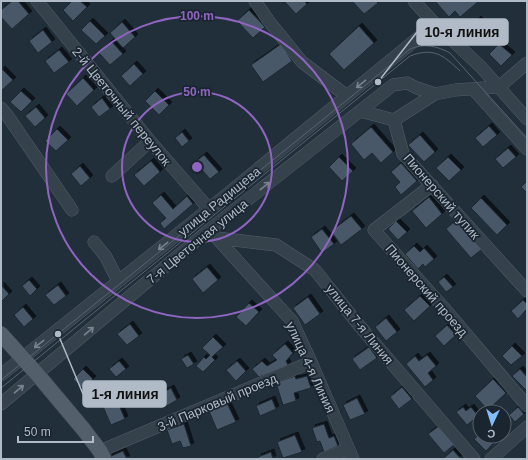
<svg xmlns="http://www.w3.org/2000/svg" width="528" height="460" font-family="Arial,sans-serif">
<defs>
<filter id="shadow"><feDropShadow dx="3" dy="-3" stdDeviation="0" flood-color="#0009"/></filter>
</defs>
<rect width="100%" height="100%" fill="#212f3b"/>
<path fill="#4a5967" stroke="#1c2832" filter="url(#shadow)" d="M12,1h6l11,13 -17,15 -11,-12v-7z
M72,1h8l7,6 -14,14 -10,-11z
M285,1h19l3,3 -11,10 -11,-12z
M352,1h24l2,2 -14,11z
M435,1h44l-19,16 -5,-6 -6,6z
M249,10l16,17 -12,11 -16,-17z
M478,19l12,13 -13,13 -12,-12z
M90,21l15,15 -9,8 -15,-14z
M122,22l13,15 -12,11 -13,-15z
M359,26l15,17 -30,27 -15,-16z
M43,30l9,12 -14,11 -9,-12z
M111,41l12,13 -13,11 -11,-12z
M281,44l11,17 -29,21 -12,-17z
M499,44l13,11 -11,11 -12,-12z
M59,50l10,12 -15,11 -9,-12z
M134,64l9,10 -13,12 -9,-10z
M2,69l11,11 -12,11v-21z
M83,78l11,12 -17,16 -11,-12z
M21,91l11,10 -11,11 -11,-10z
M155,91l14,14 -10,10 -14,-14z
M102,98l8,11 -11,8 -8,-10z
M36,107l9,11 -10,9 -10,-11z
M489,126l8,9 -14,12 -8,-9z
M371,127l22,25 -12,11 -9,-10 -8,7 -13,-16z
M57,129l11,11 -12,11 -11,-10z
M182,132l7,9 -7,6 -7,-9z
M420,135l15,17 -11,10 -16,-17z
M508,148l8,9 -13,11 -8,-9z
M204,155l15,17 -9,7 -15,-17z
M339,157l14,14 -11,10 -13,-14z
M448,157l13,13 -12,11 -13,-13z
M151,161l9,11 -16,14 -10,-11z
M401,163l16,18 -16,14 -6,-8 5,-5 -9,-10z
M80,166l10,12 -9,8 -10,-12z
M527,181v12l-6,-6z
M161,195l12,14 14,-13 6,8 -29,25 -4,-6 6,-5 -14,-15z
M429,197l13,17 -16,14 -14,-17z
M481,198l26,27 -10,10 -26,-27z
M351,216l11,13 -21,16 -10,-14z
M456,220l26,29 -11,9 -25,-29z
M396,221l11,11 -9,8 -10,-11z
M322,229l12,15 -12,9 -11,-16z
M414,246l6,6 4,-4 10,11 -9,8 -2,-3 -5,5 -13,-15z
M207,267l11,13 -15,13 -11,-14z
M444,277l9,10 -7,5 -8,-10z
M29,280l8,9 -7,7 -8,-10z
M1,285l8,9 -8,8z
M58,285l8,11 -12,9 -9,-10z
M420,296l10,10 -16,15 -10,-11z
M308,297l12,17 -15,11 -12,-17z
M523,300l4,4v5l-9,10 -7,-8z
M249,303l10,9 -13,14 -10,-9z
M23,307l10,12 -9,8 -10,-12z
M386,318l11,14 -11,9 -11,-14z
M130,324l9,12 -12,9 -10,-11z
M447,325l9,10 -12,11 -9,-10z
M213,337l10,10 -11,10 3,3 -12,12 -7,-6 8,-9 2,2 4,-4 -8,-7z
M285,344l8,9 -7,8 2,4 -8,4 -21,8 -7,-8 10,-8 5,5 10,-6 -5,-5z
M512,346l10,10 -11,9 -9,-9z
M369,347l8,11 -17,12 -8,-11z
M188,355l6,9 -7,4 -6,-9z
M427,355l9,11 -8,7 5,7 -8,7 -19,-23 9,-8 4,5z
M119,361l7,8 -10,8 -7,-8z
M237,361l9,10 -10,10 -10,-11z
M83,369l10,10 -10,10 -10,-10z
M520,369l7,8v14l-15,-15z
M295,376l1,3 11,-3 4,12 -17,5 2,8 -13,4 -7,-22z
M493,379l13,14 -18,17 -13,-14z
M402,387l10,12 -13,10 -9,-12z
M171,388l6,12 -12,7 -7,-12z
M115,396l10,23 -14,6 -10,-23z
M357,398l8,16 -15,6 -7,-15z
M272,399l4,10 -16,7 -4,-10z
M227,403l9,19 -19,8 -8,-19z
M463,407l3,4 5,-4 7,9 -11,9 -11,-13z
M518,407l6,7 -9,8 -6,-7z
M184,424l7,22 -8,2 -3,-7 -8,3 -5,-14z
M324,424l5,14 5,-2 4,10 -14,6 -4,-11 -3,1 -5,-14z
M439,426l16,18 -11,9 -16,-19z
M480,434v2h15l3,2 -12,13 -12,-12z
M295,435l7,17 -19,6 -6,-16z
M453,450l8,9h-17v-1z
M123,451l4,8h-17l-1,-2z
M271,452l2,7h-14l-1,-2z"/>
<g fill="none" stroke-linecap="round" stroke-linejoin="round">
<defs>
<path id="minor" d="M37,1l113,140 59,68
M255,1l13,19 34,42 45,34
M414,1l21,23 46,43 46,52
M499,87l28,-24
M474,90l53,59
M1,108l6,7 65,95
M360,111l34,9 9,34 124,137
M394,120l41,-26
M112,176l38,-35
M432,185l-58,45 70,78 83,98
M214,235l78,86 19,41 42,97
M217,238l59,7 39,25 43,54 116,135
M94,242l12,15 12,24
M1,375l208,-166 226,-185
M1,404l208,-174 184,-145 14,-2 10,5 18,6 20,-4 44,-3
M100,451l211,-89
M323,459l25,-10
M491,459l36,-32"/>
<path id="major" d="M1,334l36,40 47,56 16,21 4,8"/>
</defs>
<use href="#minor" stroke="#535e69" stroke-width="13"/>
<use href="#major" stroke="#3e4a54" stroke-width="16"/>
<use href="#minor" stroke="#35414b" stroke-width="12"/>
<use href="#major" stroke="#53606c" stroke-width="15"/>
<path stroke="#576573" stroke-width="1" d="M1,380l409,-331c14,-6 27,-3 40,4l77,85
M1,388l409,-332c24,-9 33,-1 50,15"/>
</g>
<defs><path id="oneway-shaft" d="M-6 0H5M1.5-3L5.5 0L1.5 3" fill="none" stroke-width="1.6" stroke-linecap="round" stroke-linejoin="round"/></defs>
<g stroke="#79848f">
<use href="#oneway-shaft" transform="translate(361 84) rotate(141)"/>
<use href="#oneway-shaft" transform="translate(265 186) rotate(-38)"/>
<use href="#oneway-shaft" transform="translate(163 246) rotate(142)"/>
<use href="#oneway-shaft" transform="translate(89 331) rotate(-40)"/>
<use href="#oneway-shaft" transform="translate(39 344) rotate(142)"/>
<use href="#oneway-shaft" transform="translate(19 389) rotate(-40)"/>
</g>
<g fill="none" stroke="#9065c2" stroke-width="2">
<circle cx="197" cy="167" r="75"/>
<circle cx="197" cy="167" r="151"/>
</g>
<g text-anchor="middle" stroke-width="3.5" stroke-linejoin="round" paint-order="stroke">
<g font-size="13" fill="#b0bbc7" stroke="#1a2530">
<text transform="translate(122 106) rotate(51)" y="5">2-й Цветочный переулок</text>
<text transform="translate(442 196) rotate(49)" y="5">Пионерский тупик</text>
<text transform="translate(219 201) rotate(-39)" y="5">улица Радищева</text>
<text transform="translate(197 241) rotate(-39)" y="5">7-я Цветочная улица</text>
<text transform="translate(427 290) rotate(49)" y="5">Пионерский проезд</text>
<text transform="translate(360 324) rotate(51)" y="5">улица 7-я Линия</text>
<text transform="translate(311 367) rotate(65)" y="5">улица 4-я Линия</text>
<text transform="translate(217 402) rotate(-23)" y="5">3-й Парковый проезд</text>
</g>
</g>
<circle cx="197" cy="167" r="6" fill="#9065c2" stroke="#1a2530" stroke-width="2"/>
<g font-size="12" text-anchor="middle" font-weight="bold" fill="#9065c2" stroke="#1a2530" stroke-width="3.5" stroke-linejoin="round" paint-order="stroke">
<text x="197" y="20">100 m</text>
<text x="197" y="96">50 m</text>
</g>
<path fill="none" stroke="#b0bbc7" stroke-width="1.5" d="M378 82L417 32M58 334L83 394"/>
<g fill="#b0bbc7" stroke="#1a2530" stroke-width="1.5">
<circle cx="378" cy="82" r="4"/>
<circle cx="58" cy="334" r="4"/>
</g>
<g fill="#b0bbc7" stroke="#b0bbc7" stroke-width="1.5">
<rect x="417" y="19" width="91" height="26" rx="4"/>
<rect x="83" y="381" width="83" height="26" rx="4"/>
</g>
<g font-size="14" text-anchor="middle" font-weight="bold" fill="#111">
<text x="462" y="37">10-я линия</text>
<text x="125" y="399">1-я линия</text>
</g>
<rect width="528" height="460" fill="none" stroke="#b0bbc7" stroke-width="4"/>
<g transform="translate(492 424) rotate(184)"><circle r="19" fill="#1a2530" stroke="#56616c"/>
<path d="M0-3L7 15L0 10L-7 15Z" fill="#81bdfc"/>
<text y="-6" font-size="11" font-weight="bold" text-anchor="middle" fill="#b0bbc7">С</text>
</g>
<path d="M18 436v6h75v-6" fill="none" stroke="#b0bbc7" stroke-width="2"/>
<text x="24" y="436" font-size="12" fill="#b0bbc7" stroke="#1a2530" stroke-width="3" paint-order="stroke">50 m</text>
</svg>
